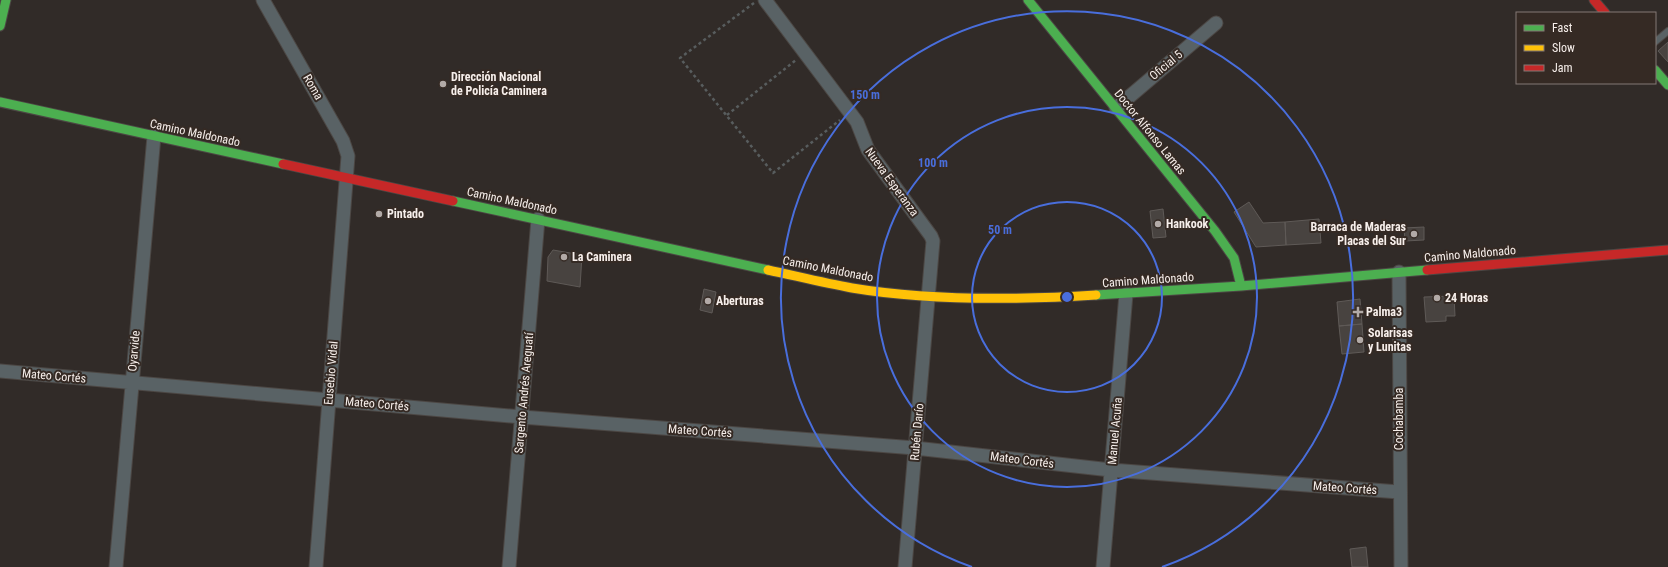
<svg xmlns="http://www.w3.org/2000/svg" width="1668" height="567" font-family="'Roboto Condensed',sans-serif">
<rect width="100%" height="100%" fill="#312b28"/>
<path fill="#484340" stroke="#5f5a57" d="M1668,42v20l-10,-11z
M1249,202l14,21 22,-1 1,23 -30,2 -22,-35z
M1163,209l3,28 -13,1 -3,-27z
M1319,219l2,24 -35,2 -1,-23z
M1424,227v13l-19,1 -1,-13z
M553,250l29,5 -2,32 -33,-6 1,-24z
M704,289l12,3 -4,21 -12,-3z
M1454,296l1,20h-9v5l-20,1 -2,-25z
M1360,299l2,25 -23,2 -2,-24z
M1362,324l2,28 -22,2 -3,-28z
M1366,547l2,20h-16l-2,-18z"/>
<g fill="none" stroke-linecap="round" stroke-linejoin="round">
<defs>
<path id="lane" d="M1655,42l13,-11"/>
<path id="street" d="M263,0l80,141 5,15 -32,411
M765,0l92,122 11,28 63,86 2,5 -28,326
M1116,108l100,-85
M1399,272l2,295
M0,371l522,46 393,31 196,22 288,22
M116,567l38,-431
M509,567l29,-348
M1103,567l23,-273"/>
<path id="fast" d="M1028,0l187,231 19,27 7,28
M0,26l6,-26
M1655,70l13,15
M0,102l283,62
M453,201l315,69
M1096,295l145,-9 186,-16"/>
<path id="slow" d="M768,270c28,6 56,13 84,18 78,13 165,12 244,7"/>
<path id="jam" d="M1594,0l11,13
M283,164l170,37
M1427,270l241,-20"/>
</defs>
<use href="#lane" stroke="#4c4744" stroke-width="8"/>
<use href="#street" stroke="#4c4744" stroke-width="15"/>
<use href="#fast" stroke="#4c4744" stroke-width="11"/>
<use href="#slow" stroke="#4c4744" stroke-width="11"/>
<use href="#jam" stroke="#4c4744" stroke-width="11"/>
<path stroke="#585d5e" stroke-width="2.5" stroke-dasharray="3 3" stroke-linecap="butt" d="M754,3l-74,55 93,115 67,-53
M727,115l69,-55"/>
<use href="#lane" stroke="#596265" stroke-width="6"/>
<use href="#street" stroke="#596265" stroke-width="13"/>
<use href="#fast" stroke="#4caf50" stroke-width="9"/>
<use href="#slow" stroke="#ffc107" stroke-width="9"/>
<use href="#jam" stroke="#c62828" stroke-width="9"/>
</g>
<g fill="none" stroke="#496edc" stroke-width="2">
<circle cx="1067" cy="297" r="95"/>
<circle cx="1067" cy="297" r="190"/>
<path d="M972 567A286 286 0 1 1 1162 567"/>
</g>
<g fill="#b2aaa7" stroke="#352a24" stroke-width="1.5">
<circle cx="443" cy="84" r="4"/>
<circle cx="379" cy="214" r="4"/>
<circle cx="1158" cy="224" r="4"/>
<circle cx="1414" cy="234" r="4"/>
<circle cx="564" cy="257" r="4"/>
<circle cx="1437" cy="298" r="4"/>
<circle cx="708" cy="301" r="4"/>
<path d="M1356 306h4v4h4v4h-4v4h-4v-4h-4v-4h4z"/>
<circle cx="1360" cy="340" r="4"/>
</g>
<g text-anchor="middle" stroke-width="4" stroke-linejoin="round" paint-order="stroke">
<g font-size="12" fill="#f7efeb" stroke="#352a24">
<text transform="translate(1166 65) rotate(-40)" y="4">Oficial 5</text>
<text transform="translate(313 87) rotate(60)" y="4">Roma</text>
<text transform="translate(1150 132) rotate(51)" y="4">Doctor Alfonso Lamas</text>
<text transform="translate(195 133) rotate(12)" y="4">Camino Maldonado</text>
<text transform="translate(892 182) rotate(54)" y="4">Nueva Esperanza</text>
<text transform="translate(512 201) rotate(12)" y="4">Camino Maldonado</text>
<text transform="translate(1470 254) rotate(-5)" y="4">Camino Maldonado</text>
<text transform="translate(828 269) rotate(11)" y="4">Camino Maldonado</text>
<text transform="translate(1148 280) rotate(-4)" y="4">Camino Maldonado</text>
<text transform="translate(134 351) rotate(-85)" y="4">Oyarvide</text>
<text transform="translate(331 373) rotate(-85)" y="4">Eusebio Vidal</text>
<text transform="translate(54 376) rotate(5)" y="4">Mateo Cortés</text>
<text transform="translate(524 393) rotate(-85)" y="4">Sargento Andrés Areguatí</text>
<text transform="translate(377 404) rotate(5)" y="4">Mateo Cortés</text>
<text transform="translate(1399 419) rotate(-90)" y="4">Cochabamba</text>
<text transform="translate(700 431) rotate(4)" y="4">Mateo Cortés</text>
<text transform="translate(1115 431) rotate(-85)" y="4">Manuel Acuña</text>
<text transform="translate(917 432) rotate(-85)" y="4">Rubén Darío</text>
<text transform="translate(1022 460) rotate(7)" y="4">Mateo Cortés</text>
<text transform="translate(1345 488) rotate(4)" y="4">Mateo Cortés</text>
</g>
<g font-size="12" font-weight="bold" fill="#f7efeb" stroke="#352a24" text-anchor="start">
<text x="451" y="81">Dirección Nacional<tspan x="451" dy="14">de Policía Caminera</tspan></text>
<text x="387" y="218">Pintado</text>
<text x="1166" y="228">Hankook</text>
<text x="1406" y="231" text-anchor="end">Barraca de Maderas<tspan x="1406" dy="14">Placas del Sur</tspan></text>
<text x="572" y="261">La Caminera</text>
<text x="1445" y="302">24 Horas</text>
<text x="716" y="305">Aberturas</text>
<text x="1366" y="316">Palma3</text>
<text x="1368" y="337">Solarisas<tspan x="1368" dy="14">y Lunitas</tspan></text>
</g>
</g>
<circle cx="1067" cy="297" r="6" fill="#496edc" stroke="#352a24" stroke-width="2"/>
<g font-size="12" text-anchor="middle" font-weight="bold" fill="#496edc" stroke="#352a24" stroke-width="4" stroke-linejoin="round" paint-order="stroke">
<text x="865" y="99">150 m</text>
<text x="933" y="167">100 m</text>
<text x="1000" y="234">50 m</text>
</g>
<rect x="1516" y="12" width="140" height="72" fill="#352a24" stroke="#837974"/>
<rect x="1524" y="25" width="20" height="6" fill="#4caf50" stroke="#837974"/>
<text x="1552" y="32" font-size="12" fill="#f7efeb">Fast</text>
<rect x="1524" y="45" width="20" height="6" fill="#ffc107" stroke="#837974"/>
<text x="1552" y="52" font-size="12" fill="#f7efeb">Slow</text>
<rect x="1524" y="65" width="20" height="6" fill="#c62828" stroke="#837974"/>
<text x="1552" y="72" font-size="12" fill="#f7efeb">Jam</text>
</svg>
